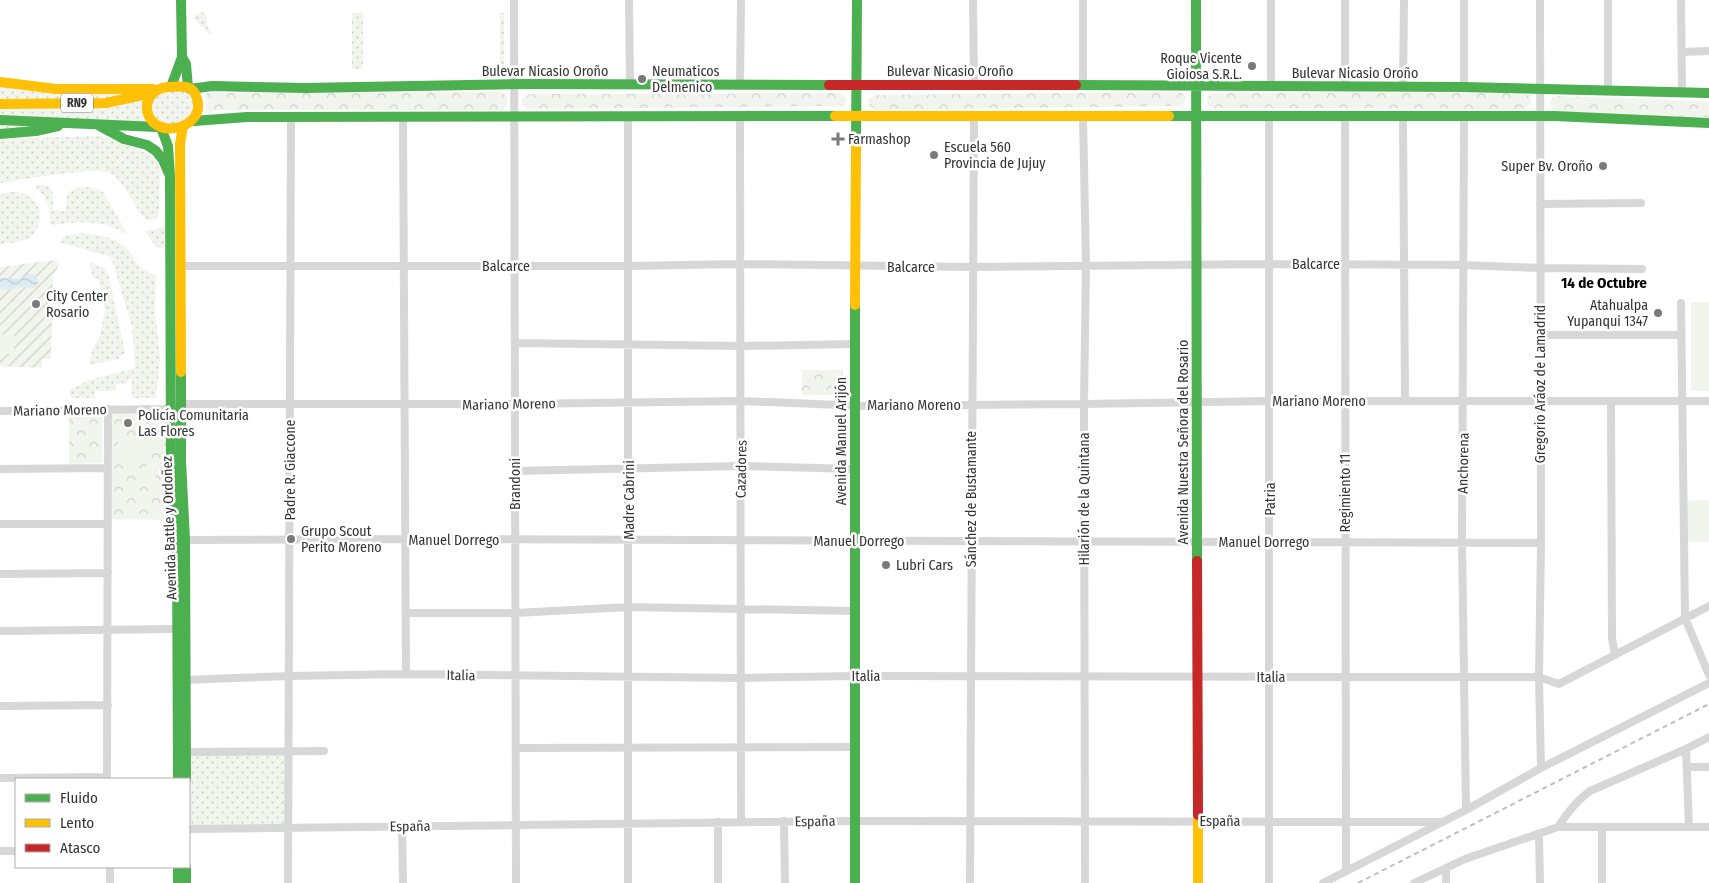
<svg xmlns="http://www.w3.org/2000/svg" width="1709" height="883" font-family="'Fira Sans Condensed',sans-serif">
<defs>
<pattern id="grass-dots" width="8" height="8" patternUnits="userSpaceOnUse" patternTransform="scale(1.25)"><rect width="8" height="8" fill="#f1f5ed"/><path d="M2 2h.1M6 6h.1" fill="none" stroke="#cfd2cc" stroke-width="1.8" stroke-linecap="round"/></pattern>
<pattern id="park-crowns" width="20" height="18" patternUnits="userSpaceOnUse" patternTransform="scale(1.25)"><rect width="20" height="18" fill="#f1f5ed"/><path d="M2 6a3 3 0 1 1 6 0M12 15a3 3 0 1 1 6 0" fill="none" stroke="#cfd2cc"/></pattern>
<pattern id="garden-furrows" width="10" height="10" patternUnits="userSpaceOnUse" patternTransform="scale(1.25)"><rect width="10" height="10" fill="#f1f5ed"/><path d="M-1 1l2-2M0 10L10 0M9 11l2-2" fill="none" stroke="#cfd2cc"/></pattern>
<pattern id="water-waves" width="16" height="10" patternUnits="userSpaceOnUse" patternTransform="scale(1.25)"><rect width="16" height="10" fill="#ddebf3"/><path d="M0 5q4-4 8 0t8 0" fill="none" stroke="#becad1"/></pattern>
</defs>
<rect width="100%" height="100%" fill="#fff"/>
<path fill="url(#grass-dots)" d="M202,12l4,3 1,11 4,7 -1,2 -17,-17 5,-5z
M352,13h11v56h-11z
M500,13h4v63h-10v-10h6z
M0,82l56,7 122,-2 20,10 -9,27h-94l-95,10z
M101,136l35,12 18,9 6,13 -1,42 -3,7c-7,2 -10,2 -14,-3 -8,-12 -20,-37 -32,-43 -15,-7 -88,7 -108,10l-2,-1v-43z
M36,185c20,-2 17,11 17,25l13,1 1,-16c7,-10 25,-10 36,-3l25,43c-26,-16 -46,-14 -75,-10l-3,-2c1,-15 -3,-26 -14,-35z
M13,192c5,0 11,1 15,3 17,10 15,35 -1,44 -8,4 -18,4 -27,5v-50z
M166,224v19l-4,5 -6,-1 -11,-16 10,-1z
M82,233c18,1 36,5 48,19 2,3 4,7 6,10 5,7 13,11 20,14l-1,32 5,51 -4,39h-24v-18l-4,-1 -1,4 -11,1v7h-21v7h-23l-3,-7 17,-10 49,-13 -3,-42 -21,-69 -52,-15 5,-6z
M89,262l16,6 3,5 17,79 -7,7 -29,6 4,-18 6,-8 6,-29 -7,-32h-5z
M289,751l-1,76 -99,2v-50l-3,-27z"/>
<path fill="url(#park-crowns)" d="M500,92l5,2 3,9 -5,7h-282l-16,3 2,-10 -2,-8 2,-2z
M1180,92l4,3 2,5 -2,4 -5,2 -304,4c-4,-3 -7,-5 -7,-10l7,-5z
M1524,92c5,3 7,5 7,12l-8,5 -309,-1c-10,-3 -9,-11 -1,-15z
M840,93l6,5v4l-4,4 -315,3 -5,-5 1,-7 7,-3z
M1557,96l152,5v16h-40l-113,-6 -4,-2 -2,-8 2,-3z
M802,370h41v25h-41z
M108,409h62l6,111 -68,-1z
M69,417h33v46l-33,1z"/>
<path fill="url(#garden-furrows)" d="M56,260l3,5 -6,11 -2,83h-9v9l-42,-2v-99z"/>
<path fill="#f1f5ed" d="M1691,302h18v89h-18z
M14,334v20h-14v-19z
M118,437l30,1v21l-30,-1z
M147,466h3c5,4 6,13 7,19l-4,3c-9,0 -12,-6 -15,-14l3,-5z
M1709,500v42h-22l-1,-41z"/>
<path fill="url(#water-waves)" d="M28,274l6,1 3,3 1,5 -4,5 -17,-1 -6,3 -11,-1v-11l22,1z"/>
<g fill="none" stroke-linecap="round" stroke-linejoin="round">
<path stroke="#d7d7d7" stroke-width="8" d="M514,0l2,883
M629,0l1,84
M973,0l1,84
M1540,0l1,543 -2,134 2,91
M1608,0v91
M1681,0l1,93
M1682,52l27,-1
M740,85l1,-85
M1083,85v-85
M1271,86v-86
M1345,87v-87
M1403,87l1,-87
M1464,87v-87
M1083,116l3,149 -2,139 1,479
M1345,116l1,755
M1403,116l2,285
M1464,116l-2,427 4,267
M403,117l3,557
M628,117v766
M740,117l1,705
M1540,204l101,-1
M180,266h449l111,-2 232,3 298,-3 193,1 77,3 102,1
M1681,303l4,315 24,57
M1540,335h141
M515,343l227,3 113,-2
M1611,402l1,236 3,17
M0,411l170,-2 11,-5h334l227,-3 122,5 220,-2 186,-3h439
M0,469l108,-1
M515,471l226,-5 114,3
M0,524h108
M180,540l226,-1 1135,4
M0,574l108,-1
M407,613h108l114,-6 225,4
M0,631l177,-2
M182,680l107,-4 117,-2 334,4 114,-2 610,1h75l20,7 150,-78
M0,706l108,-1
M516,748l338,-1
M1686,749l3,78
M186,752l138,-1
M1687,767h22
M0,778l107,-1
M107,779l1,-370
M784,821l1,62
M718,822v61
M402,826l1,57
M1558,827c9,-14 18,-26 32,-36l96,-42 23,-12
M1602,827v56
M189,829l666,-8 586,1
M1539,834l1,49
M0,851h16
M1446,868v15
M110,883v-16
M288,883l3,-766
M970,883l4,-768
M1269,883v-767
M1323,883l143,-73 75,-42 168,-85
M1414,883l51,-24 93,-32h151"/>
<path stroke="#4caf50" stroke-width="10" d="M181,0l1,57 4,7 2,24
M1196,0l1,561
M1076,85l388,2 245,6
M171,87l11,-30
M190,89l22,-3 93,2 218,-4 306,1
M1169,116h386l154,7
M0,120l157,7
M194,121l53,-4 588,-1
M98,125l26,14 23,6 9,6 7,9 7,16
M161,128l7,18 2,30 1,285 6,79 1,239
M0,134l36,-3 22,-5
M856,148l1,-148
M181,372v89l4,79 1,239
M178,867v16
M186,867v16
M855,883v-578"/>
<path stroke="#ffc107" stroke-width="10" d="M0,82l56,7h97
M168,87c7,0 17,-2 23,2 3,2 5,6 6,10 5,15 -7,27 -22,29 -33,5 -39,-38 -7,-41z
M0,104l106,-1 46,-10
M835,116h334
M855,305l1,-157
M181,372l-1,-228 3,-18
M1198,815v68"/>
<path stroke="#c62828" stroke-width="10" d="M829,85h247
M1197,561l1,254"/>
<path stroke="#bebebe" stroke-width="2" stroke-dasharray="5 4" stroke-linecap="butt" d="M1358,883l351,-179"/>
</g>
<g fill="#7a7a7a" stroke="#fff" stroke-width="2">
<circle cx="1252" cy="66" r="5"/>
<circle cx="642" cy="79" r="5"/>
<path d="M835.5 131.5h5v5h5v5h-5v5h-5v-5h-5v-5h5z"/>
<circle cx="934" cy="155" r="5"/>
<circle cx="1603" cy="166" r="5"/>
<circle cx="36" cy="304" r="5"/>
<circle cx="1658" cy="313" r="5"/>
<circle cx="128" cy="423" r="5"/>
<circle cx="291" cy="539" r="5"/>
<circle cx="886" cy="565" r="5"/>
</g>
<g text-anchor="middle" stroke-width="5" stroke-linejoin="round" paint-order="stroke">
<rect fill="#fff" stroke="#707070" stroke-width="1" x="61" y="93.5" width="32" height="19" rx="4"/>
<g font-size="12" font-weight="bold" fill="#333">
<text x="77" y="107">RN9</text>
</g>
<g font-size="14" fill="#333" stroke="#fff" text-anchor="start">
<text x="1242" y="63" text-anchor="end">Roque Vicente<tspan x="1242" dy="16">Gioiosa S.R.L.</tspan></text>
<text x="652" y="76">Neumaticos<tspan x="652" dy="16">Delmenico</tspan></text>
<text x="848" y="144">Farmashop</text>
<text x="944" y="152">Escuela 560<tspan x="944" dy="16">Provincia de Jujuy</tspan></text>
<text x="1593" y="171" text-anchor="end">Super Bv. Oroño</text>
<text x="46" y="301">City Center<tspan x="46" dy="16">Rosario</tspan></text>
<text x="1648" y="310" text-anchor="end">Atahualpa<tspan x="1648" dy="16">Yupanqui 1347</tspan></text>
<text x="138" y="420">Policía Comunitaria<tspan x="138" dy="16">Las Flores</tspan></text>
<text x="301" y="536">Grupo Scout<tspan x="301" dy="16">Perito Moreno</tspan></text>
<text x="896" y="570">Lubri Cars</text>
</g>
<g font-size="14" fill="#333" stroke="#fff">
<text x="545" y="76">Bulevar Nicasio Oroño</text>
<text x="950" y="76">Bulevar Nicasio Oroño</text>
<text x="1355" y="78">Bulevar Nicasio Oroño</text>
<text x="1316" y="269">Balcarce</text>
<text x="506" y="271">Balcarce</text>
<text x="911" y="272">Balcarce</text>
<text transform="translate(1540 384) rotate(-90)" y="5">Gregorio Aráoz de Lamadrid</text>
<text x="1319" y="406">Mariano Moreno</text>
<text transform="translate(509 404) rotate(-1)" y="5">Mariano Moreno</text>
<text x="914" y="410">Mariano Moreno</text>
<text transform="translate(60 410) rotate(-1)" y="5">Mariano Moreno</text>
<text transform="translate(841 441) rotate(-90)" y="5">Avenida Manuel Arijón</text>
<text transform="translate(1183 442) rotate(-90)" y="5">Avenida Nuestra Señora del Rosario</text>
<text transform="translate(1463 463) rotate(-89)" y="5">Anchorena</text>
<text transform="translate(741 469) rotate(-89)" y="5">Cazadores</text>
<text transform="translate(290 470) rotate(-90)" y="5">Padre R. Giaccone</text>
<text transform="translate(515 484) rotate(-90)" y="5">Brandoni</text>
<text transform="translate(1345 493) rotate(-90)" y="5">Regimiento 11</text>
<text transform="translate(971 499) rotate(-90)" y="5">Sánchez de Bustamante</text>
<text transform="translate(1084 499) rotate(-90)" y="5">Hilarión de la Quintana</text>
<text transform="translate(1270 499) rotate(-90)" y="5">Patria</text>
<text transform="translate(629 500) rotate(-90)" y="5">Madre Cabrini</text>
<text transform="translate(169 528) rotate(-92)" y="5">Avenida Battle y Ordoñez</text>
<text x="454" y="545">Manuel Dorrego</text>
<text x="859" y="546">Manuel Dorrego</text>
<text x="1264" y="547">Manuel Dorrego</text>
<text transform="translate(461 675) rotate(1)" y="5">Italia</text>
<text x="866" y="681">Italia</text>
<text x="1271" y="682">Italia</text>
<text transform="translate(815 821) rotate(-1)" y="5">España</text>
<text x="1220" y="826">España</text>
<text transform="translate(410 826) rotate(-1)" y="5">España</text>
</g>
<g font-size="15" font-weight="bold" fill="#000" stroke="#fff">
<text x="1604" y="288">14 de Octubre</text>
</g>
</g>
<rect x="15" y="778" width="175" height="90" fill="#ffffff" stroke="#adadad"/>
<rect x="25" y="794" width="25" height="8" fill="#4caf50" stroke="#adadad"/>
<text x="60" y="803" font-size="15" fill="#333333">Fluido</text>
<rect x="25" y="819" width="25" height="8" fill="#ffc107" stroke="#adadad"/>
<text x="60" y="828" font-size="15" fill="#333333">Lento</text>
<rect x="25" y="844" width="25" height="8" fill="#c62828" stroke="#adadad"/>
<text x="60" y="853" font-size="15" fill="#333333">Atasco</text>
</svg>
